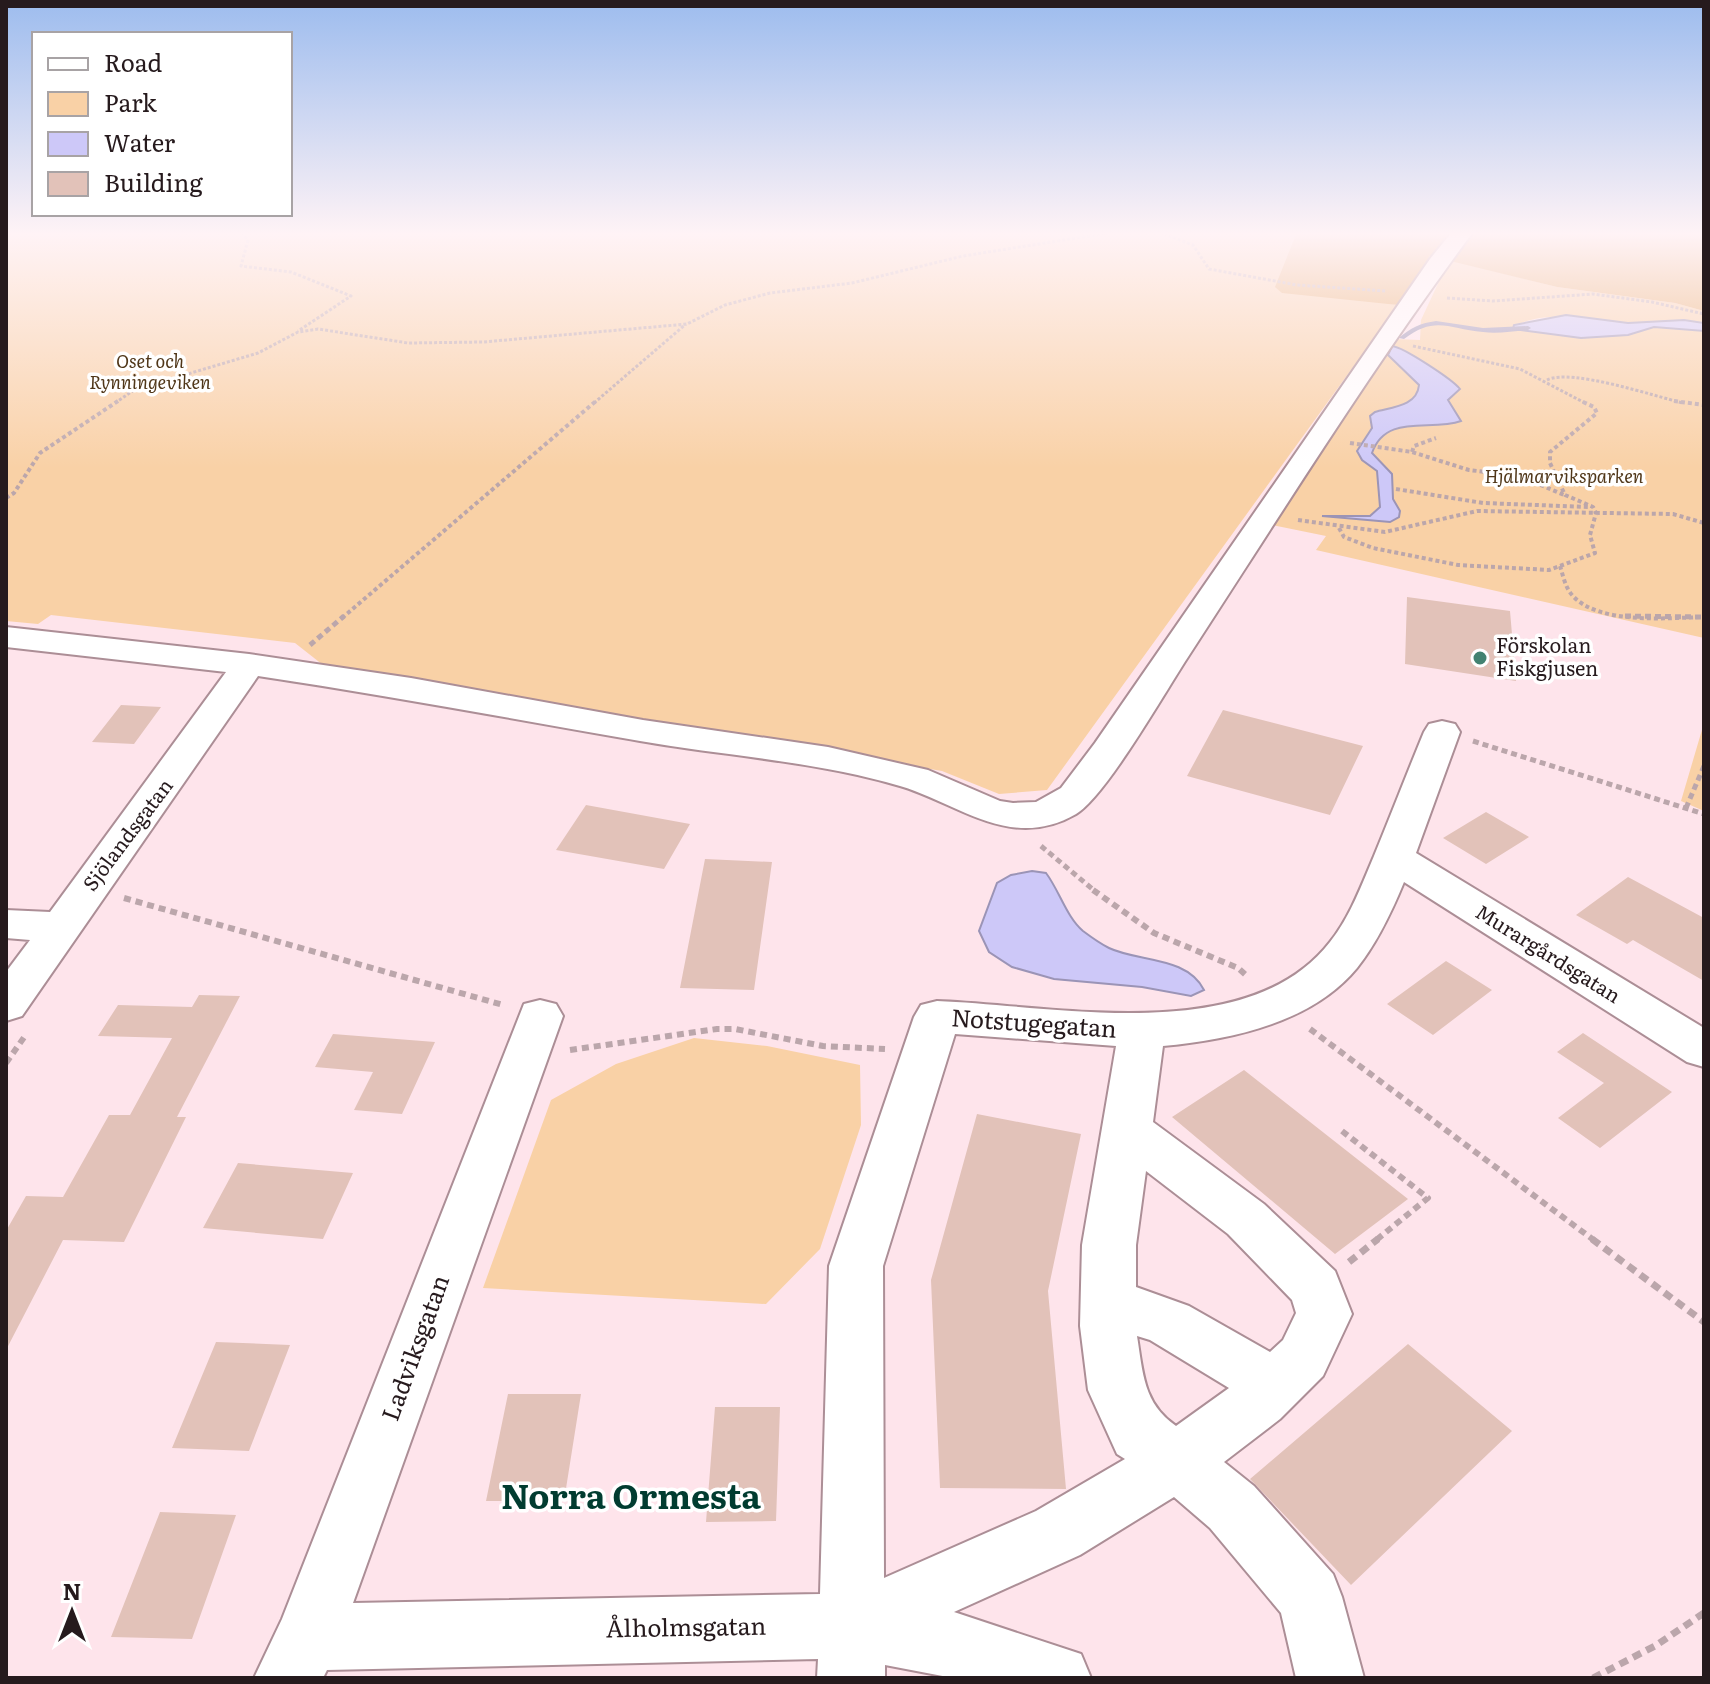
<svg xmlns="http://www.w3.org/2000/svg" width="1710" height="1684" font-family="Literata,serif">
<rect width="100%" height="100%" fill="#fee4eb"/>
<path fill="#f9d1a6" d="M6,232h1370l15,72 7,1 -351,485 -48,4 -57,-23 -619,-106 -28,-22 -244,-28 -13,9 -32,-3z
M1449,260l108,27 118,16 29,8v12c-25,-4 -49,1 -75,0 -31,-1 -89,-16 -116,5l68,10 47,-3 26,-8 50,4v307l-388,-88 10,-14 -54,-11 121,-186 27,1 1,-20z
M1704,723v88l-23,-10z
M694,1038l73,8 93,19 1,60 -41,124 -54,55 -283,-16 68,-188 65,-36z"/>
<path fill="#e6aa64" d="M1297,232h407v79l-29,-8 -118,-16 -127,-31 -32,49 -116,-12 -7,-6z"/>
<path fill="#cdc8f8" stroke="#9b94b6" stroke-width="2" d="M1566,315l62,8 56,-3 20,3v8l-50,-4 -26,8 -47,3 -68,-9 1,-4z
M1392,346c11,1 60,33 68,43l-12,11 13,21c-31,11 -75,-8 -89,32l20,21 1,25 7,12 -1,6 -9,5 -68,-6h48l10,-9 -3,-36 -15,-11 -5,-9 15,-23 -2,-12 5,-4c18,-5 42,-6 44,-27l-31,-30z
M1032,871l14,2c13,17 21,45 37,58 8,6 18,13 26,17 29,14 78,8 95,42l-13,6 -49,-9 -88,-8 -42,-12 -23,-15 -10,-21 18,-48 14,-8z"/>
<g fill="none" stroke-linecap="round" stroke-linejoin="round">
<path fill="#9b94b6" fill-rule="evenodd" d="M1436,321l47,7 45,-2 3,2 -3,2c-15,1 -30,4 -45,2 -34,-3 -48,-17 -79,7l-5,-1c11,-10 22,-15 37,-17z"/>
</g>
<path fill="#e2c2b9" d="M1407,597l103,14 6,70 -111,-17z
M121,705l40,2 -27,37 -42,-2z
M1223,710l140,36 -33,69 -143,-39z
M586,805l104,19 -26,45 -108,-19z
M1486,812l43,25 -43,27 -43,-26z
M705,859l67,3 -18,128 -74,-2z
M1628,877l76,41v63l-71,-41 -6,4 -51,-29z
M1446,961l46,29 -59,45 -46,-31z
M199,995l41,1 -63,121h9l-62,125 -61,-2 -57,110v-119l20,-35 37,1 46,-82h21l42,-77 -74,-2 20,-31 74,2z
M1583,1033l89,59 -72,56 -42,-30 46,-35 -47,-31z
M333,1034l102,8 -33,72 -48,-4 19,-38 -58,-5z
M1244,1070l164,129 -73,55 -163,-137z
M977,1114l104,20 -33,157 18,198 -126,-1 -9,-208z
M238,1163l115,10 -30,66 -120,-11z
M216,1342l74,3 -41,106 -77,-3z
M1408,1344l104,87 -161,154 -101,-106z
M508,1394h73l-17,107h-78z
M715,1407h65l-4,114 -70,1z
M160,1512l76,3 -44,124 -81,-2z"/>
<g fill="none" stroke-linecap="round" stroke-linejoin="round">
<defs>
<path id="minor" d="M1452,232h21c-102,137 -192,282 -285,425 -23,35 -82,139 -112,157 -65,38 -118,-11 -176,-28 -85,-25 -174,-30 -260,-45 -127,-22 -254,-46 -382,-65l-236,340 -16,5v-49l24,-32 -24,-2v-28l44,2 176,-240 -220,-25v-20l243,27 162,24 232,42 185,27 100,23 72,31 13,2 23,-1 25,-14 34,-45 335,-484z
M1442,721l13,3 5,8 -44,121 288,175v39l-17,-5 -283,-180c-12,29 -27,61 -47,86 -45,55 -127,72 -194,78l-10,76 111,82 71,67 17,43 -29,62 -43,43 -56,43 30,24 79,88 9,23 22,81h-68l-15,-65 -71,-85 -36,-31 -94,58 -126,57 127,42 10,24h-138l-68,-13v13h-68l1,-19 -491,11 -4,8h-69l28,-59 242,-615 16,-4 16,4 7,12 -210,587 467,-9 9,-328 85,-249 7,-12 16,-4c116,4 311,47 393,-59 20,-25 32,-58 44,-86 17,-41 33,-83 50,-124l5,-8zM955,1034l161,12 -34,199 -2,81 8,64 29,64 8,5 -89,52 -152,67 -1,-312zM1146,1171l82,63 64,66 4,13 -13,27 -13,12 -81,-46 -53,-19v-42zM1137,1336l13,4 79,48 -53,38c-33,-23 -33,-53 -39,-90z"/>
</defs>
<use href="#minor" stroke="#ac8e96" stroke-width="4"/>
<path stroke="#bba6ab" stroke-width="3" stroke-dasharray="3 2" stroke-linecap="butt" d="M242,232l6,8 -7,26 50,6 60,24 -53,35
M1159,232l34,13 16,24 88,16 89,6
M1447,298l46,3 100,-7 59,8 52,12
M1413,346l107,23 65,34
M1547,380c24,-12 107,16 136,23
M115,403l19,-13 124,-37 40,-21 20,-3 90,14 75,-1 204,-18 38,-19 45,-12 82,-10 111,-27 151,-24
M594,403l92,-79"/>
<path stroke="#bba6ab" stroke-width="4" stroke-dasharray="4 3" stroke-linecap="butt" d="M1674,401l30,4
M1350,443l62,9 57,18 51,6 44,19
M1412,452l2,-6 22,-8
M1396,489l87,14 106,4
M6,498l8,-5 26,-40 78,-52
M1298,520l87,12 92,-21 196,3 31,9
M1339,528l5,9 29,11 85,17 91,5 46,-17 -5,-18 6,-22 -3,-6 -28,-12 -15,-32v-11l47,-39 -3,-6 -13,-6
M1560,566c3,9 5,21 12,29 26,30 96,23 132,22
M342,618l254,-217"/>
<path stroke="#bba6ab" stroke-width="5" stroke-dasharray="6 4" stroke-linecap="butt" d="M1625,616l79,1
M310,645l34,-29
M1473,741l231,73
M1686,808l18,-42
M1041,846l55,46"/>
<path stroke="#bba6ab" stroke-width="6" stroke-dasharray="7 5" stroke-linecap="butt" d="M1093,890l61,43 84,35 9,8
M124,898l379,107
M1310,1029l285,212
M570,1050l147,-21h18l88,17 62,3
M6,1063l19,-27
M1342,1131l86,67 -53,43"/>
<path stroke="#bba6ab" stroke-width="7" stroke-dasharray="9 6" stroke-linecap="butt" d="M1592,1239l112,83
M1349,1262l29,-23
M1593,1678l62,-32 49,-33"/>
<use href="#minor" fill="#fff" fill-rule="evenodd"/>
</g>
<linearGradient id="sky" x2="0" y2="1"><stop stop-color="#9dbcee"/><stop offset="0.5" stop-color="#fff3f6"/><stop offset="1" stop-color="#fff3f6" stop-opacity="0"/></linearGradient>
<rect width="1710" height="468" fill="url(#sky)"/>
<circle fill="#428271" stroke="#fff" stroke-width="3" cx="1480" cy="658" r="8"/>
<g text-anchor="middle" stroke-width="7" stroke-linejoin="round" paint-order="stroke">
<g font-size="18" font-style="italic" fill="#503719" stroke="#fff">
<text x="150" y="368">Oset och<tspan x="150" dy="21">Rynningeviken</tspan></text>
<text x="1564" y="483">Hjälmarviksparken</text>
</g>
<g font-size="20" fill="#261a1d" stroke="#fff" text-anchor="start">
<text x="1496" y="653">Förskolan<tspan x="1496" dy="23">Fiskgjusen</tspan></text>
</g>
<g font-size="20" fill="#261a1d" stroke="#fff">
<text transform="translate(128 835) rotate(-53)" y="7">Sjölandsgatan</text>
<text transform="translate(1548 954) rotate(32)" y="7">Murargårdsgatan</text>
</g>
<g font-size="24" fill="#261a1d" stroke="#fff">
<text transform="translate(1034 1024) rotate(4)" y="8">Notstugegatan</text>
<text transform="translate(416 1348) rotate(-70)" y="8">Ladviksgatan</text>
<text transform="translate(686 1628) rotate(-1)" y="8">Ålholmsgatan</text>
</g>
<g font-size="34" font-weight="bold" fill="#013c30" stroke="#fff">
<text x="631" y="1509">Norra Ormesta</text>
</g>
</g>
<rect width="1710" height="1684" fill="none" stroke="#261a1d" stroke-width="16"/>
<rect x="32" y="32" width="260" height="184" fill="#ffffff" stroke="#a8a3a5" stroke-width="2"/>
<rect x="48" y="58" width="40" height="12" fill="#ffffff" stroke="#a8a3a5" stroke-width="2"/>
<text x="104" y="72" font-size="24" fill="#261a1d">Road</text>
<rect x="48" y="92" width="40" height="24" fill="#f9d1a6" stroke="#a8a3a5" stroke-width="2"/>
<text x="104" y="112" font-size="24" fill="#261a1d">Park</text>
<rect x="48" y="132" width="40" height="24" fill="#cdc8f8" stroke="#a8a3a5" stroke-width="2"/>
<text x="104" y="152" font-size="24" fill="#261a1d">Water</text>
<rect x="48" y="172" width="40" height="24" fill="#e2c2b9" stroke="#a8a3a5" stroke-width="2"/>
<text x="104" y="192" font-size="24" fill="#261a1d">Building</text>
<g transform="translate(72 1612)" stroke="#ffffff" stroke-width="6" paint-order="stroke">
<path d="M0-6L14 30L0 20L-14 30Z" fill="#261a1d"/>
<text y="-12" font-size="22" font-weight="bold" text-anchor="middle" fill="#261a1d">N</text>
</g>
</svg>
